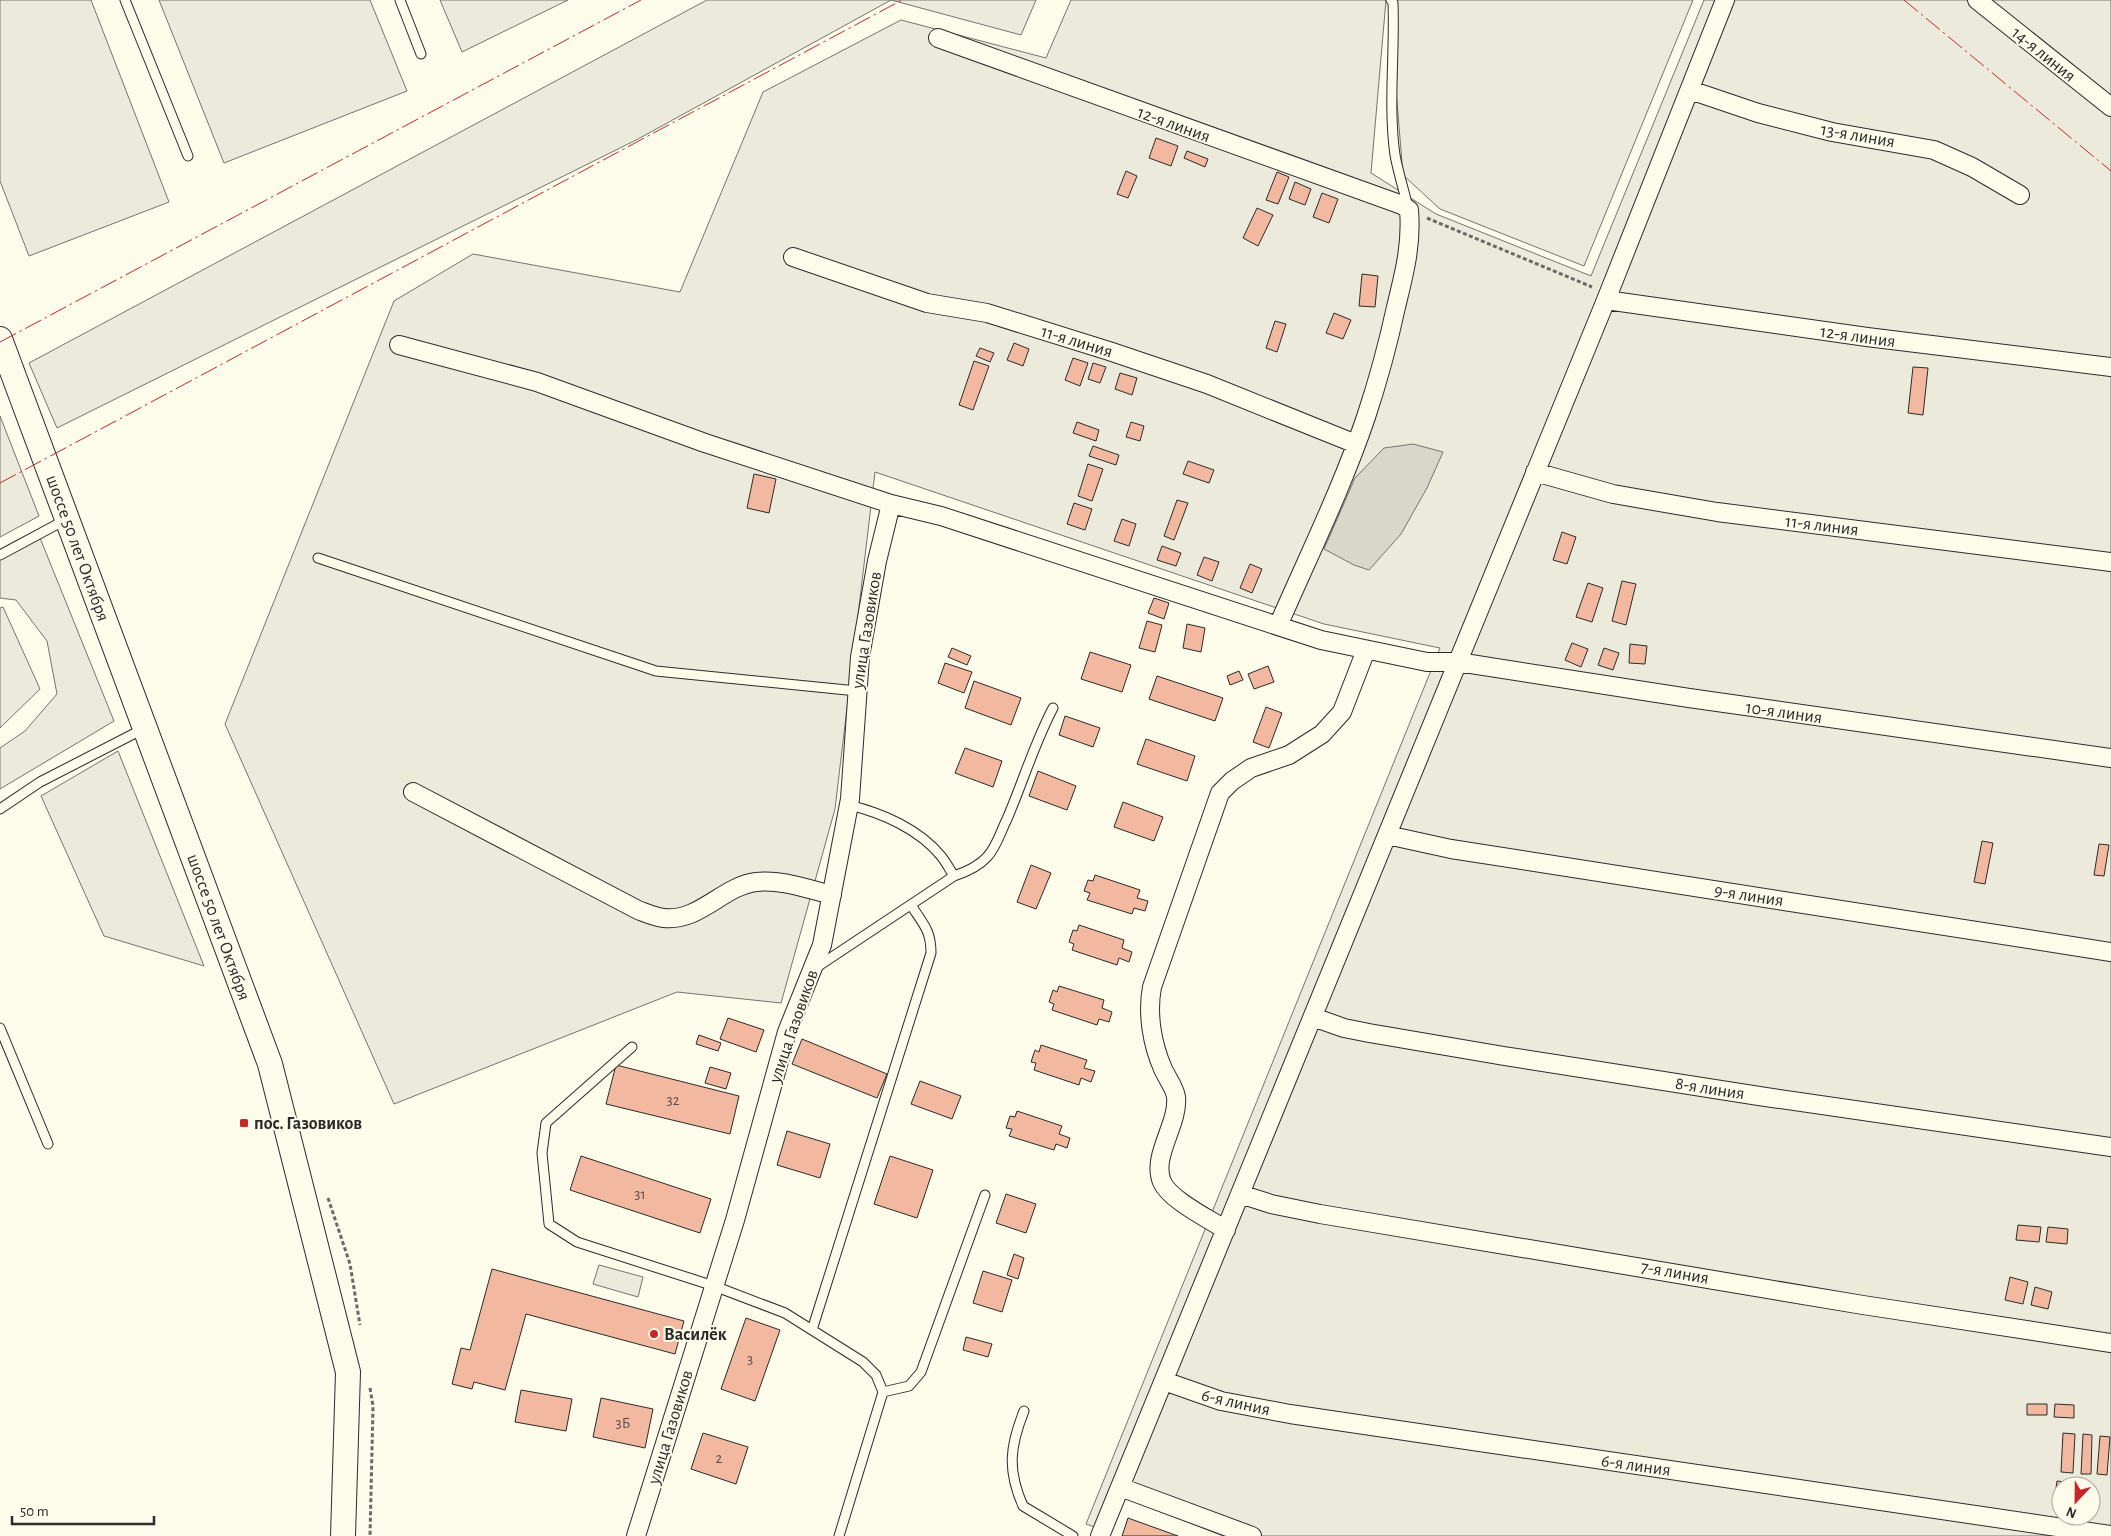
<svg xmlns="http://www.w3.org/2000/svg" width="2111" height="1536" font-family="'Alegreya Sans',sans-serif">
<rect width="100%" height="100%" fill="#fdfbea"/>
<path fill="#ecebdb" stroke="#74746e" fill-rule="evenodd" d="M0,0h91l78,202 -140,54 -29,-75z
M159,0h211l37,91 -183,72z
M440,0h128l-106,52z
M707,0h329l-15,35 -130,-35 -253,139 -581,289 -28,-65z
M1071,0h315l-15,173 65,41 155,62 113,-276h407v1536h-888l-105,-42 -15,36 -17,-6 354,-876 -116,-24 -449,-152 -40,337 -54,194 -104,-11 -283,112 -169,-380 169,-423 79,-47 207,38 83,-200 138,-72 145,38zM2061,1486h30v30h-30z
M1392,0h301l-109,266 -144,-57 -37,-34 -8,-98z
M0,416l39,100 -39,21z
M40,538l74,183 -114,68v-41l25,-17 32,-37 -10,-53 -31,-41 -16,-2v-39z
M3,607l37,82 -40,39v-120z
M118,751l86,215 -100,-30 -63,-140z
M599,1265l44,12 -5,20 -45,-13z"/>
<path fill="#d8d7c9" stroke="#74746e" d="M1413,444l30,8 -16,36 -26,46 -32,36 -15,-5 -30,-16 31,-71 29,-30z"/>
<path fill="#f2b8a0" stroke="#2b2b2b" d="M1156,138l22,8 -7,20 -22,-8z
M1187,151l21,8 -3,8 -21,-9z
M1126,171l11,5 -9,22 -11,-4z
M1277,172l12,5 -11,27 -12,-4z
M1295,182l16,7 -6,16 -16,-6z
M1322,193l16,6 -9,24 -16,-6z
M1257,208l16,7 -15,31 -15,-8z
M1362,274l16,2 -3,31 -16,-1z
M1334,313l17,7 -8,19 -17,-6z
M1275,321l11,3 -9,28 -11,-4z
M1014,343l15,6 -6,17 -16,-6z
M980,348l14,5 -4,9 -14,-6z
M1073,358l15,5 -8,23 -15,-6z
M974,361l15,5 -16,44 -14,-5z
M1093,363l13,4 -6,16 -12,-4z
M1913,367l15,1 -5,47 -15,-2z
M1120,373l17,5 -5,17 -17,-6z
M1077,422l22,8 -3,11 -23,-8z
M1131,422l13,4 -4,15 -14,-4z
M1093,446l26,9 -3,10 -27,-9z
M1188,461l26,9 -5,13 -26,-9z
M1088,464l15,5 -11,32 -14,-5z
M754,474l22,5 -7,34 -22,-5z
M1177,500l11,3 -14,37 -10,-4z
M1074,503l18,6 -7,21 -18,-6z
M1122,519l14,5 -7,22 -15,-5z
M1562,532l14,5 -9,27 -14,-4z
M1162,546l19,7 -5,13 -19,-6z
M1204,557l15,5 -7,19 -15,-6z
M1250,564l12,5 -10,24 -12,-5z
M1622,581l14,3 -10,41 -14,-4z
M1588,583l15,5 -11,34 -16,-5z
M1154,598l15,5 -5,16 -16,-6z
M1147,621l15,4 -7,27 -16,-4z
M1187,624l18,4 -4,24 -18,-4z
M1572,643l16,6 -7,18 -16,-7z
M1630,644l17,2 -2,18 -16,-1z
M952,648l19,8 -4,9 -19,-8z
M1604,648l15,5 -6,17 -15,-5z
M1090,652l41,13 -9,27 -41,-13z
M945,663l27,9 -8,21 -26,-10z
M1268,666l6,16 -20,7 -6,-15z
M1239,671l4,9 -13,5 -3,-9z
M1157,676l66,22 -8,23 -66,-22z
M974,681l47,17 -10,27 -46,-17z
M1266,707l16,6 -13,35 -16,-6z
M1065,716l35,12 -7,19 -34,-12z
M1146,739l49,17 -8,25 -50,-17z
M965,748l37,13 -9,26 -38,-14z
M1038,771l38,15 -9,24 -38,-14z
M1123,802l40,15 -9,24 -40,-14z
M1982,841l11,2 -8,41 -11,-2z
M2099,844l10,1 -5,31 -10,-1z
M1031,865l20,8 -15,36 -19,-7z
M1095,875l45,15 -3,8 11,3 -3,10 -11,-3 -2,6 -45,-14 3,-7 -6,-2 4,-11 5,1z
M1079,925l45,15 -2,8 10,4 -3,10 -10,-4 -2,7 -45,-15 2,-6 -5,-2 4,-12 4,1z
M1059,986l45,14 -2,8 10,4 -3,10 -10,-3 -2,6 -45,-15 2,-6 -5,-2 4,-12 4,2z
M728,1018l36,12 -8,22 -36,-13z
M699,1035l22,8 -3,8 -22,-7z
M802,1039l85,35 -10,24 -85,-34z
M1041,1045l46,15 -3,8 11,3 -4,11 -10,-4 -2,7 -45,-15 2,-7 -5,-1 4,-12 4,2z
M616,1065l123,31 -9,38 -124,-30z
M710,1067l21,6 -5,16 -21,-6z
M920,1081l41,15 -9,23 -41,-15z
M1017,1111l45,15 -3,8 11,4 -3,10 -11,-4 -2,6 -45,-14 3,-7 -6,-1 4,-12 5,1z
M787,1131l43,13 -10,34 -43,-13z
M581,1156l130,43 -11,34 -130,-43z
M890,1156l43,14 -16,48 -43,-14z
M1006,1194l30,10 -10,29 -30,-10z
M2018,1225l23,2 -2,15 -23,-2z
M2048,1227l20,2 -1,15 -21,-2z
M1014,1254l10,4 -6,21 -11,-4z
M492,1269l192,52 -9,33 -149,-40 -21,76 -31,-8 -2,7 -20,-5 9,-36 9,2z
M983,1271l29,9 -10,32 -29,-9z
M2010,1277l18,5 -5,22 -18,-4z
M2035,1287l17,5 -4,17 -17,-4z
M746,1318l34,12 -25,71 -34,-12z
M966,1337l26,7 -4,13 -25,-7z
M521,1390l51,9 -6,32 -51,-9z
M601,1398l52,11 -8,39 -52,-11z
M2027,1404h20v11h-20z
M2055,1404l19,1v13l-20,-1z
M703,1433l45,14 -12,37 -45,-15z
M2063,1433l12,1 -2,39 -12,-1z
M2083,1434l9,1 -1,39h-10z
M2100,1436l10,1 -3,38 -10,-1z
M2057,1481l17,2v3h-13v17l-7,-1z
M1128,1518l50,18h-56z"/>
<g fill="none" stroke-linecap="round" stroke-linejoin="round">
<defs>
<path id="lane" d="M125,0l63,156
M400,0l21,54
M1391,0l2,3c2,50 -5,102 2,152 3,17 9,35 13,53
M0,555l67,-36
M318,558l338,113 201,20
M849,805c33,8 70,24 92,51 5,6 9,14 13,20
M0,809l40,-27 105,-54
M814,969l140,-93c12,-4 24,-9 33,-19 9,-9 14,-26 20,-38 16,-37 27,-75 46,-111
M0,1028l48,116
M632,1047l-86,76 -4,30 7,71 28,18 137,44 71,27 78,49 13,13 7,17 -44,144
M812,1330l119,-377c0,-23 -8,-29 -20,-48
M883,1392l26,-6 12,-14 64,-177
M1024,1411c-14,35 -17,59 -1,95l50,30"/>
<path id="street" d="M1977,0l134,107
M938,38l464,167 7,5c3,35 -5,64 -13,97 -8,37 -18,74 -30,110 -24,71 -58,140 -88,209
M1690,90l68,23 74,19 102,18 38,17 48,28
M793,257l134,46 60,10 122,38 98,33 149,60
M1606,300l261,37 244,30
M399,345l138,37 168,61 186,61 50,12 380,124 106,22h31l231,36 422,60
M1535,472l78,22 104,18 394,50
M413,792l225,118c8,3 17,7 26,8 35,4 59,-32 92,-36 26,-3 51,7 76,13
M1387,835l64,14 660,103
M1313,1017l31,11 25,5 135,23 255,40 352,51
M1240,1194l31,10 49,10 543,91 248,38
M1226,1230c-17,-11 -56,-30 -64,-48 -11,-26 17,-58 14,-85 -1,-9 -9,-19 -13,-28 -11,-25 -16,-55 -11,-82l68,-194 12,-12 19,-13 38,-13 33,-21 20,-22 24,-62
M1164,1381l57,20 69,13 821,121
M1120,1487l132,49
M636,1536l99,-316 52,-188 35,-87 28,-146 10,-142 17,-96 14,-57
M1100,1536l506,-1236 119,-300"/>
<path id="secondary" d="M0,339l270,725 78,308 -5,164"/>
</defs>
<use href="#lane" stroke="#2b2b2b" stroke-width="11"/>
<use href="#street" stroke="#2b2b2b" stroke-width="20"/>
<use href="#secondary" stroke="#2b2b2b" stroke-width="26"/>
<path stroke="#6a6964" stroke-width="3" stroke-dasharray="4 2.5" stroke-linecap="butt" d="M1427,218l165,69
M328,1198l22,66 10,61
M370,1388l3,18 -3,130"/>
<use href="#lane" stroke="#fdfbea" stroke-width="9"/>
<use href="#street" stroke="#fdfbea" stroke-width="18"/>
<use href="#secondary" stroke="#fdfbea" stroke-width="24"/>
<path stroke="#c62828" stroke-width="1" stroke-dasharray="18 4 2.5 4" stroke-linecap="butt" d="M1904,0l207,171
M0,342l641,-342
M0,483l902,-483"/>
</g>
<g fill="#c62828" stroke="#fdfbea" stroke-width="2">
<rect x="239" y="1118" width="10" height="10" rx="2.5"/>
<circle cx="654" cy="1334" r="5"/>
</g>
<g text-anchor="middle" stroke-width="4" stroke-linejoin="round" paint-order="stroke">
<g font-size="15" fill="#5d4e48">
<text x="673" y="1105">32</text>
<text x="640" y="1199">31</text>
<text x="750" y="1364">3</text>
<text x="623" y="1428">3Б</text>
<text x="719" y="1463">2</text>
</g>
<g font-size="18" fill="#2b2b2b" stroke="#fdfbea">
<text transform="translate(2044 54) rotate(39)" y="6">14-я линия</text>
<text transform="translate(1174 124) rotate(20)" y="6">12-я линия</text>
<text transform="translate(1858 135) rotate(10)" y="6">13-я линия</text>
<text transform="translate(1858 336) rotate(8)" y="6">12-я линия</text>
<text transform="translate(1077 341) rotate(17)" y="6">11-я линия</text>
<text transform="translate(1822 525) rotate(7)" y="6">11-я линия</text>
<text transform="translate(78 548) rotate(70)" y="6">шоссе 50 лет Октября</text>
<text transform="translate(866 630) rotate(-81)" y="6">улица Газовиков</text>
<text transform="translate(1784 712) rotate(8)" y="6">10-я линия</text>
<text transform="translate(1749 895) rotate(9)" y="6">9-я линия</text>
<text transform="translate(219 927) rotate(70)" y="6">шоссе 50 лет Октября</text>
<text transform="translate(793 1026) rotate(-71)" y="6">улица Газовиков</text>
<text transform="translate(1710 1088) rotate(9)" y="6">8-я линия</text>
<text transform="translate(1675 1272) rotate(10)" y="6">7-я линия</text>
<text transform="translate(1236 1402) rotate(13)" y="6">6-я линия</text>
<text transform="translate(670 1427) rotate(-73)" y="6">улица Газовиков</text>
<text transform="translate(1636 1465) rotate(8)" y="6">6-я линия</text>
</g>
<g font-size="18" font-weight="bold" fill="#2b2b2b" stroke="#fdfbea" text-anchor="start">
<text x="254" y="1129">пос. Газовиков</text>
<text x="664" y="1340">Василёк</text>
</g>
</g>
<g transform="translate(2076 1501) rotate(202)"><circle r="24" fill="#fdfbea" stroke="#a9a89e"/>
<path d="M0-4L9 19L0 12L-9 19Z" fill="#c62828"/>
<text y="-8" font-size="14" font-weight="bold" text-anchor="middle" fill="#2b2b2b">N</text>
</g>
<path d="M12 1516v8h142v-8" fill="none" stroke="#2b2b2b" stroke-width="2.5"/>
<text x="20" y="1516" font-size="15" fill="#2b2b2b" stroke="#fdfbea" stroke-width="4" paint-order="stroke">50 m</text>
</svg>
